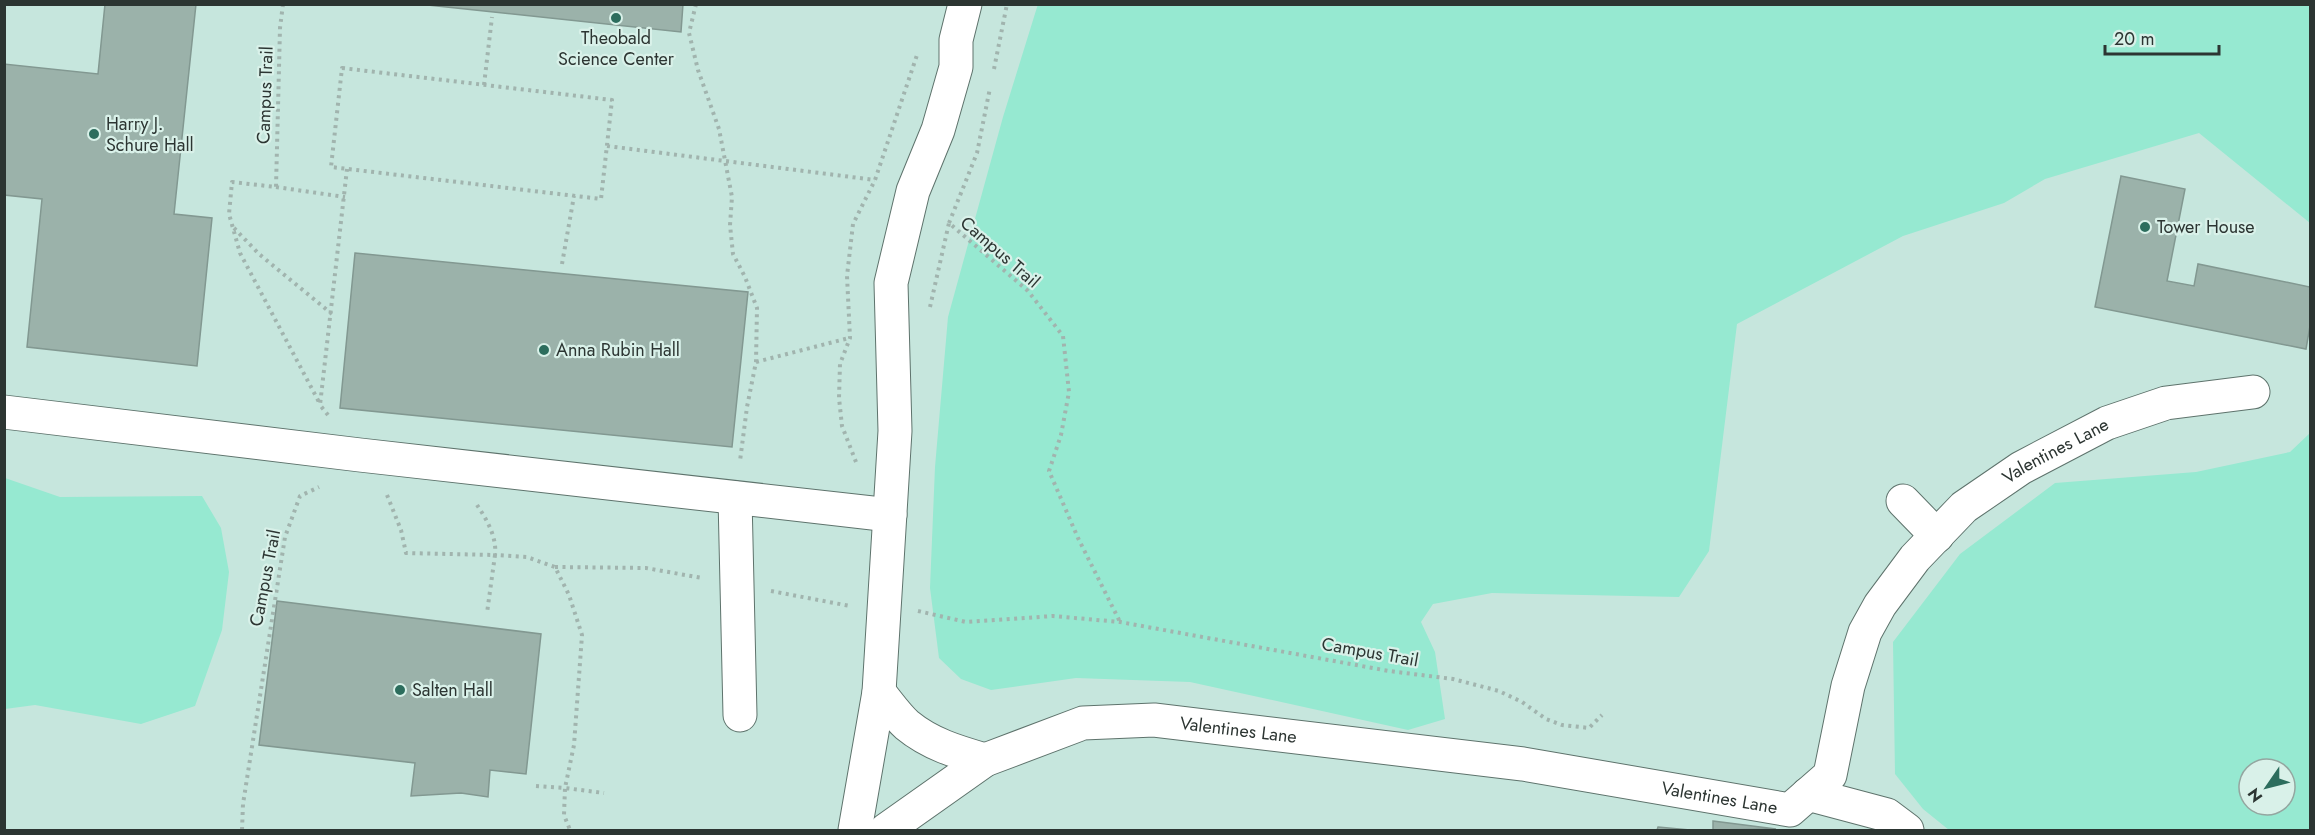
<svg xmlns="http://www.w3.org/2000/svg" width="2315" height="835" font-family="Jost,sans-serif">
<rect width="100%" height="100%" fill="#d9f1e9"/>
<path fill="#c6e6dd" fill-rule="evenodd" d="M5,5h2305v825h-2305zM2249,769h36v36h-36z"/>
<path fill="#96e9d1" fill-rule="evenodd" d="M1038,4l1272,1v218l-111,-90 -154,46 -41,24 -101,33 -166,88 -28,227 -30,46 -187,-4 -59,11 -12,18 14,30 10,67 -37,11 -218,-48 -114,-4 -85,12 -30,-11 -22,-21 -9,-70 5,-121 13,-150 55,-200z
M2310,433v397h-361l-26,-21 -28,-35 -2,-132 67,-88 95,-71 141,-11 94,-20zM2249,769h36v36h-36z
M5,478l55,19 142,-1 19,32 8,44 -7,58 -27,76 -54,18 -106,-19 -30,4z"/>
<path fill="#9bb2aa" stroke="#829891" stroke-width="1.5" d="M105,4h91l-22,210 38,4 -15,148 -170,-19 15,-148 -38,-4v-131l94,10z
M418,4h265l-2,28z
M2121,176l64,13 -18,92 27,5 4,-22 112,23v39l-4,23 -211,-42z
M355,253l393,39 -16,155 -392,-39z
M277,601l264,33 -15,140 -36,-4 -2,27 -27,-4 -50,3 4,-33 -156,-18z
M1713,821l63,8 -63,1z
M1658,827l32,3h-33z"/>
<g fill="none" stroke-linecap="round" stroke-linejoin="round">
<defs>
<g id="minor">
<path d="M4,412l356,43 530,60"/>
<path d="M735,498l5,217"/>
<path d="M1903,501l34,35"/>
<path d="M879,692c9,11 18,24 28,33 23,19 50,27 78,35"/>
<path d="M1808,794l79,21 20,15"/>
<path d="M855,830l24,-138 16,-261 -4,-148 22,-92 25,-61 18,-63v-27l9,-36"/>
<path id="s1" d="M886,830l99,-70 98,-37 71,-3 369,44 267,46 40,-35 18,-89 17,-54 15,-27 35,-47 49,-51 57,-39 86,-45 59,-20 87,-11"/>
</g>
</defs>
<use href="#minor" stroke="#5e736c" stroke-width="35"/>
<path stroke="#a1b4ae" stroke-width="4" stroke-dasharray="3 4.5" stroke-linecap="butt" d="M283,4l-3,24 -4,159 -44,-5 -3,32 11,39 80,151
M696,4l-7,29 9,37 21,59 13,68 -2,28 3,29 12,23 12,31 -1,54 -9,45 -7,54
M342,68l270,32 -11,99 -270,-32z
M994,69l13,-65
M484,85l8,-68
M607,146l268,34
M276,187l69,10
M949,223l28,-70 13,-65
M234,228l25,26 73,60
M562,264l12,-68
M930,307l19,-84 79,68 35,45 6,56 -8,43 -12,36 29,67 42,84
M756,362l93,-24
M328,415l-8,-10 27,-236
M856,462l-14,-36 -3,-28 1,-34 10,-26 -3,-62 6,-52 22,-44 43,-128
M387,495l14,35 5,23 89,2 -8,58
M477,505c10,15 20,32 18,50l32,2 28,10 14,28 13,40 -8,110 -9,43 39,5
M555,567l91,1 56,10
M771,591l79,15
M918,611l48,11 87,-6 67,6 269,49 64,8 46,12 23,11 24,17 16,6 27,3 13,-13
M536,786l29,2 -1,27 6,15
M242,830l1,-26 42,-267 15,-41 19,-9"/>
<use href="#minor" stroke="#fff" stroke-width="33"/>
</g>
<g fill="#2c6d5d" stroke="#d9f1e9" stroke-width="2">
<circle cx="616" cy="18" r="6"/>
<circle cx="94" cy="134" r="6"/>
<circle cx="2145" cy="227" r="6"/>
<circle cx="544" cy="350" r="6"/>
<circle cx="400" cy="690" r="6"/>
</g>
<g text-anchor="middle" stroke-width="4.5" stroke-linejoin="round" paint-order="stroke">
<g font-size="18" fill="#2c3532" stroke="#d9f1e9" text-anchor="start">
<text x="616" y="44" text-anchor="middle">Theobald<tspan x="616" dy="21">Science Center</tspan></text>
<text x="106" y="130">Harry J.<tspan x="106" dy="21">Schure Hall</tspan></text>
<text x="2157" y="233">Tower House</text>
<text x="556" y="356">Anna Rubin Hall</text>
<text x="412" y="696">Salten Hall</text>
</g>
<g font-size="18" fill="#2c3532" stroke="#d9f1e9">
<text transform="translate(265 95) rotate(-88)" y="6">Campus Trail</text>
<text transform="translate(1000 252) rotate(41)" y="6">Campus Trail</text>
<text dy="6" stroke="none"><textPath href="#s1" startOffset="1408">Valentines Lane</textPath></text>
<text transform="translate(265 578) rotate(-79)" y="6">Campus Trail</text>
<text transform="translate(1370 652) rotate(10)" y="6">Campus Trail</text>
<text dy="6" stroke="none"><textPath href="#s1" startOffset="382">Valentines Lane</textPath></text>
<text dy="6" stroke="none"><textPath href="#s1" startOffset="868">Valentines Lane</textPath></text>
</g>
</g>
<rect width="2315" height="835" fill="none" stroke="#2c3532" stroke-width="12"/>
<g transform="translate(2267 787) rotate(235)"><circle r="28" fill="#d9f1e9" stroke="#94a6a0" stroke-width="1.5"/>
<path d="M0-4.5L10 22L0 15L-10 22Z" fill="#2c6d5d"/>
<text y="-9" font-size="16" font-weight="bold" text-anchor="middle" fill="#2c3532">N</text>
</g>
<path d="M2105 45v9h114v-9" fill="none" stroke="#2c3532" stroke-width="3"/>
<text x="2114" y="45" font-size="18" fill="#2c3532" stroke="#d9f1e9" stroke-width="4.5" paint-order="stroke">20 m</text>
</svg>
